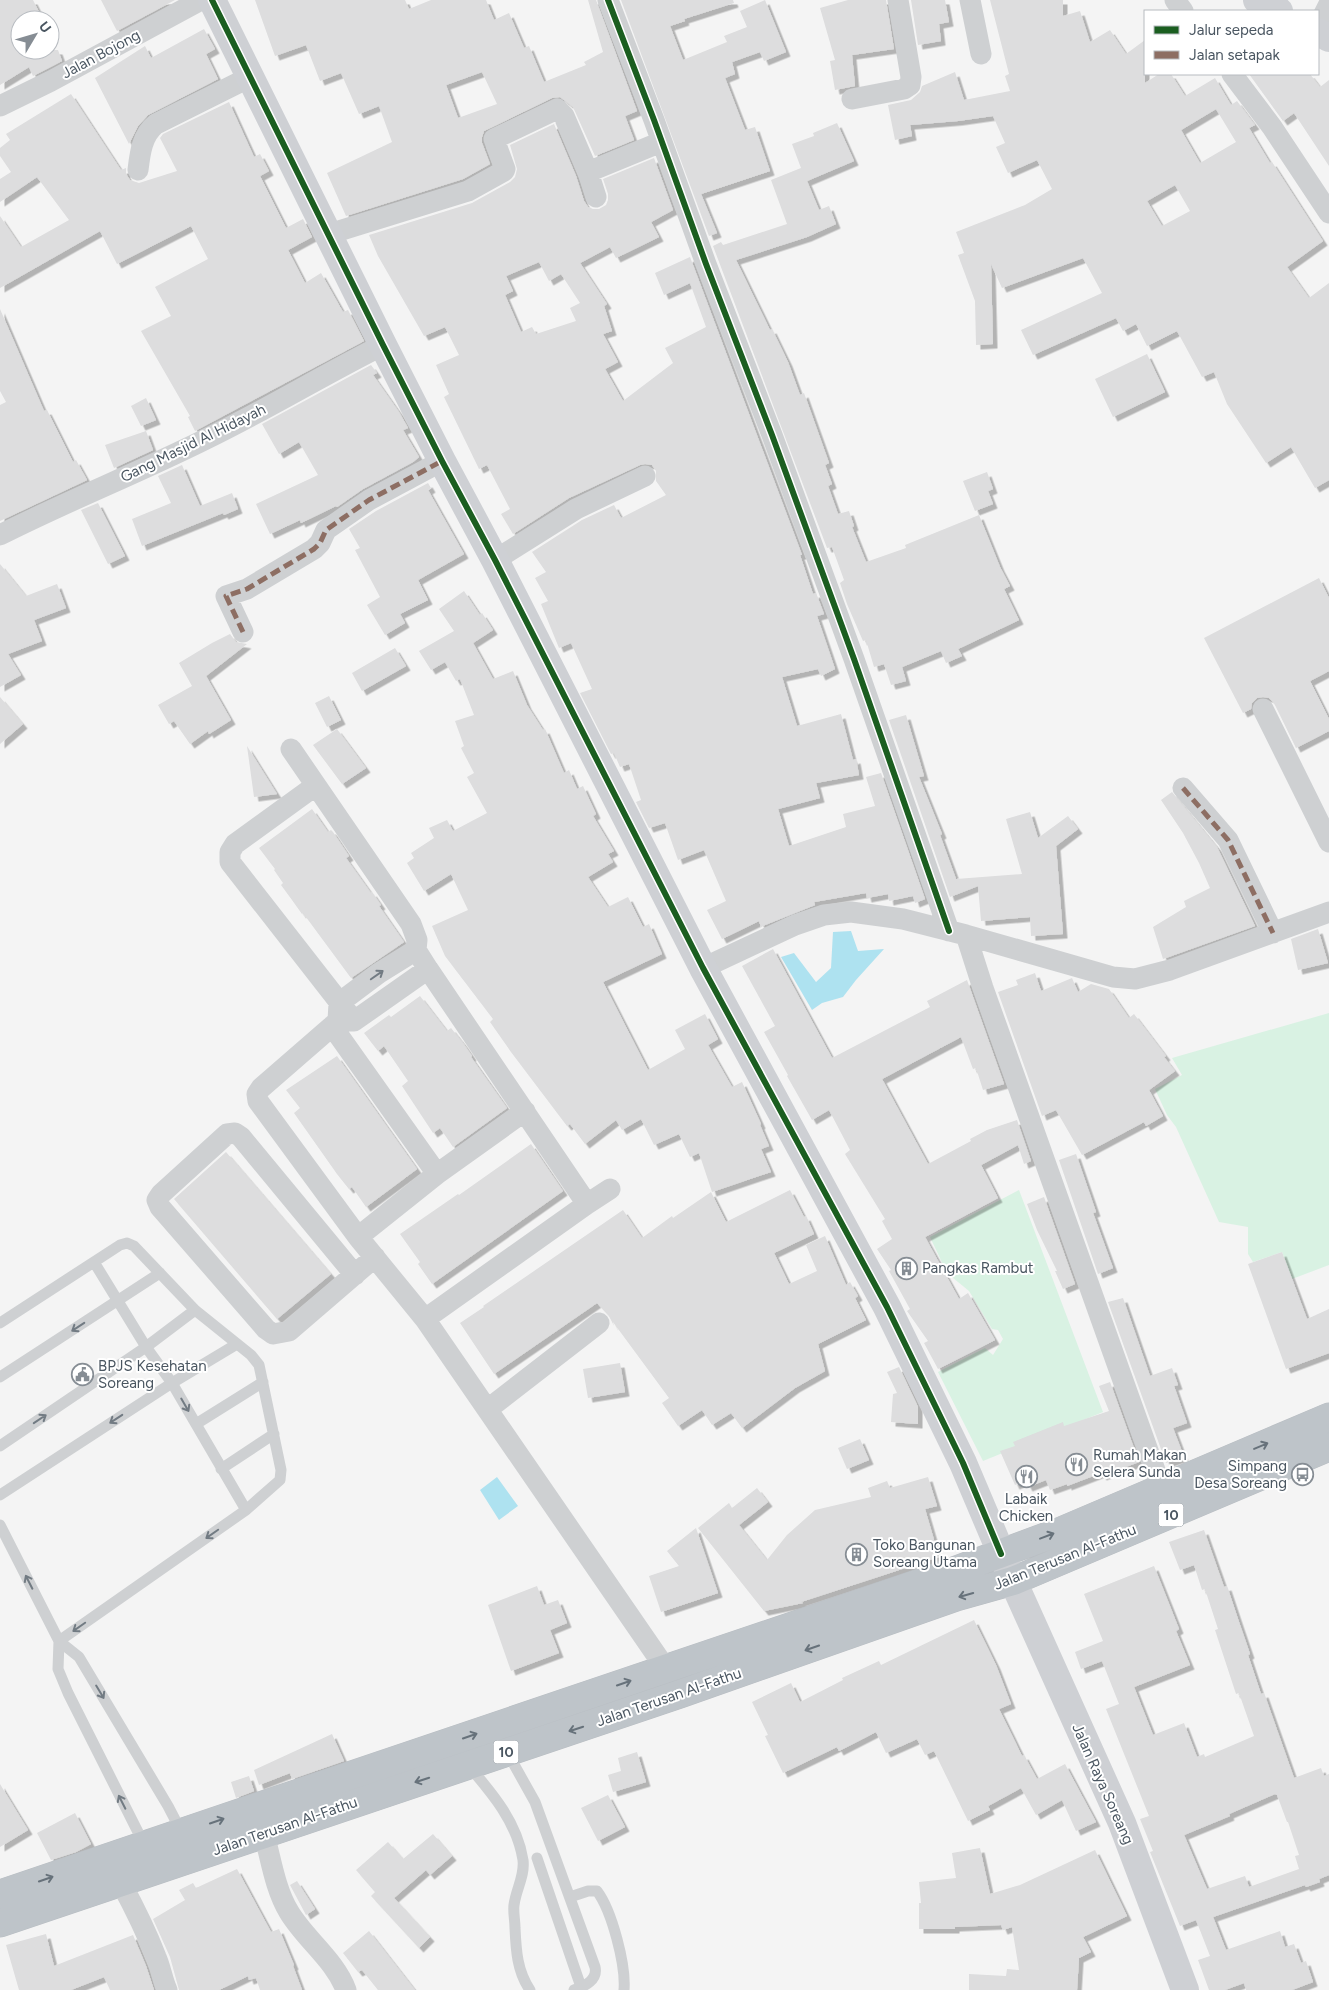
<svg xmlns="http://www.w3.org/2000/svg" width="1329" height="1990" font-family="Figtree,sans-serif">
<defs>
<filter id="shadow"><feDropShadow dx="4.5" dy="4.5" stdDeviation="0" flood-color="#0004"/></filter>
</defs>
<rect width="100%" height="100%" fill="#f4f4f4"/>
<path fill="#d9f2e3" d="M1329,1013v252l-37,14 -10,-27 -29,10 -5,-8v-27l-29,-5 -43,-95 -9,-12 -12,-26 27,-14 -10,-17z
M1019,1190l84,222 -120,49 -45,-89 47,-24 8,7 10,-16 -5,-9 -6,-1 -23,-38 -22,-18 -17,-36z"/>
<path fill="#aee2f0" d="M851,931l7,20 26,-2 -28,31 -13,17 -21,6 -10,7 -31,-53 13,-4 22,29 15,-14 2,-36z
M497,1477l21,29 -19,14 -19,-30z"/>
<path fill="#ddddde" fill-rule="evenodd" filter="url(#shadow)" d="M0,0h33l10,20h-23v30h38l4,11 -29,15 -4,-9 -29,18z
M101,0h74l-58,31z
M255,0h150l4,9 22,-9h55l8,20 15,-7 15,35 5,-2 15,36 42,-17 -2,-3 19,-10 -15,-52h8l41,111 -12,5 9,24 -39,16 -22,-49 -13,-10 -8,1 -68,33 -2,6v6l8,21 -27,15 -117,37 -19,-43 65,-31 -13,-36 -20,8 -18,-41 -21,8 -14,-36 -31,11zM482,72l15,32 -39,14 -12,-33z
M621,0h112l1,3 -50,16 1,2 -15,5 13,34 44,-18 -3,-6 23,-9 -7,-16 25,-11 21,52 -22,9 -4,-9 -28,10 3,12 -10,4 20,52 10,-3 15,44 -69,23 16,39 -8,3z
M848,0h38l8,49 -42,6 3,31 -20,4 -5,-29 5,-1 -15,-52z
M911,0h34l4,22 -10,2 2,17 -23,4z
M990,0h73v16l17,-5 10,31 20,-12 16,24 19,-14v43l14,-9h12l14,22 30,-18 16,27 6,-4 18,24 -6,3 21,35 2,-1 51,79 -36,26 22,31 20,-15v197l-14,8 -24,-41 -25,16 -39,-59 -13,-32 -12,5 -25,-46 -30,15 -11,-22 -13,7 -7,-13 -83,37 -12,-25 81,-37 -19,-35 -81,30 -11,-24 2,80 -17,1 -1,-44 -17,-46 6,-2 -8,-21 69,-27 27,-16 -15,-29 -29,13 -12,-26 9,-4 -12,-27 -35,5 -48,4 2,11 -17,4 -7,-35 23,-5 9,-8 2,-6 33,-14 9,28 46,-9 -5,-15 4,-2zM1216,109l20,33 -36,21 -19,-33zM1175,185l15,26 -28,15 -15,-25z
M204,29l11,20 -9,5 12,25 -70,36 -10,11 -9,18 -34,-66 50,-32 6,12z
M1249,74h61l10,13 9,-7v86l-35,-53 -11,8z
M71,94l50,76 5,-2v6l4,6 9,3 38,-12 -17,-33 3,-4 66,-32 25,55 6,-3 9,17 -9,5 26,52 17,-9 9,18 -24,13 17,33 16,-10 22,39 5,-2 16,31 -169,90 -7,-14 2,-1 -49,-85 30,-15 -16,-29 53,-28 -17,-33 -74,38 -17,-33 -100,57v-72l21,31 48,-27 -32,-43 -37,25v-23l11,-7 -11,-16v-8l10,-8 -4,-6z
M837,123l17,38 -47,20 12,29 10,-4 7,18 -29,13 -71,23 34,70 2,-1 16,33 12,33 4,-2 25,70 -4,2 7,19 -4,2 10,28 11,-3 5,15 -2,1 14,35 40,-14 -1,-3 74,-30 21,52 10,19 -6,3 15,31 -61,29 4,7 -16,7 -5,-12 -39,16 4,14 -15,4 -7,-21 -10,3 -8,-27 -3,1 -16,-37 -7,-21 4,-3 -12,-33 -5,1 -114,-302 8,-4 2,3 64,-21 -16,-44 30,-12 -9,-24 22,-8 -1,-3z
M554,124l22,52 8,25 4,6 5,2h6l7,-4 2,-5v-6l-5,-15 51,-21 19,52 -22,12 8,15 -43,21 -6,-11 -30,16 27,41 -3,2 8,25 -9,3 15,28 -13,7 18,32 50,-38 -8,-15 41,-21 -16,-44 -26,12 -9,-22 35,-16 112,298h-2l13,39 3,-1 8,21 -7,2 18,53 -14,7 -3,-7 -36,8 15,49 44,-12 12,46 3,-1 3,16 -43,8 4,15 -42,11 11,37 57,-19 -3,-13 32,-8 -9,-29 15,-4 44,126 -10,4 -2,-7 -24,5 -1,-7 -21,4 -1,-5 -52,9 1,3 -50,20 -4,2 -2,-6 -37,18 -15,-29 19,-9 -22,-51 -26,10 -13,-37 -16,5 -13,-26 5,-2 -12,-36 -9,3 -6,-14 -3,1 -31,-61 12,-4 -21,-46 -12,5 -18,-44 7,-3 -13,-23 11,-6 -14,-20 50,-32 32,-15 7,13 45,-23 -10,-14v-10l-4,-6 -7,-1 -5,1 -71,33 -56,36 -12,-20 9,-5 -23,-44 -8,4 -35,-72 5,-3 -13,-29 23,-10 -14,-28 -21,9 -46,-80 -9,-21 103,-32 38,-21 5,-5 2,-8 -7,-24zM539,262l10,19 12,-7 19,29 -10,5 6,13 -40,13 -4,-7 -11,5 -16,-37 8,-4 -7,-15z
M0,309l44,102 3,-1 26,52 3,-2 11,20 -87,41v-116l6,-3 -6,-11z
M1147,354l18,38 -52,25 -18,-38z
M371,365l6,8 -4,2 26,37 9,16 -5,2 16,27 -6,5 -50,27 -26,18 -1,-1 -35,17 -1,-3 -30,14 -14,-30 62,-29 -19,-33 -20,12 -17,-30z
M146,398l10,22 -15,6 -10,-20z
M146,431l7,19 -39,18 -9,-23z
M182,465l18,41 32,-13 6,16 -14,6 -1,-2 -81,33 -10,-27 39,-16 -13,-27z
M987,472l6,17 -5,2 5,13 -18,7 -12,-30z
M428,483l3,5 -3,2 36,64 -46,26 10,20 -28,14 5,9 -20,12 -18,-30 13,-8 -25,-47 5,-2 -11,-19 27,-18z
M98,503l27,53 -17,8 -27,-54z
M0,564l26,32 31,-12 9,24 -32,12 8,21 -34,13 13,21 -21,12z
M1319,578l10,20v73l-19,10 19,38v12l-33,17 -22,-45 -5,-5 -6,-1 -6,1 -5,5 -1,6 -8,4 -39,-75z
M464,591l16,24 2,-2 11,17 -20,13 20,36 20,-8 14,34 16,25 2,-1 19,44 5,-3 8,19 6,-3 13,28 -3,2 21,35 -6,3 5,8 -25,15 20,30 20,-10 15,30 6,-3 13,30 -59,28 45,88 37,-21 -10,-19 30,-16 13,25 -10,6 24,42 10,-5 19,42 -1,1 9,21 -8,3 10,23 -59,20 -13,-39 -9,4 -11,-23 -25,11 -13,-26 -19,11 -6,-10 -31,24 -15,-20 -3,2 -56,-74 -21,-30 3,-3 -48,-63 -13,-30 36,-16 -17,-36 -27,17 -17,-28 7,-5 -3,-5 23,-15 -5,-10 18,-8 6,11 34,-18 -20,-36 7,-4 -13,-25 3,-2 -9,-25 19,-6 -14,-36 -4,2 -11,-19 -14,8 -12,-19 35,-20 -15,-22z
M230,634l6,8 11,2 -41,32 25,44 -22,14 -1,-3 -18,13 -16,-23 -5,3 -11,-19 34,-19 -13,-23 33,-20z
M395,648l11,18 -44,25 -10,-18z
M329,696l12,24 -14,7 -12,-24z
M0,697l23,27 -23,20z
M906,715l18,61 -5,1 23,57 -2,1 16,44 66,-5 -16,-55 24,-7 8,26 30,-22 10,13 -22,17 7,88 -32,2 -1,-19 -49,4 -3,-35 -28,11 -61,-177z
M337,729l29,39 -24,16 -29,-39z
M247,746l30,48 -23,3z
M1172,792l45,55 38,79 -92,33 -10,-32 33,-20 -2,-6 26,-13 -11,-25 -16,-30 -22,-33z
M312,809l16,23 3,-2 2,2 16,24 -3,2 25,35 1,-1 9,13 -2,1 25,36 -53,36 -48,-65 -1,1 -10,-14 -11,-15 2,-2 -9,-13 1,-1 -16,-21z
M1318,929l10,34 -30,7 -7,-31z
M773,949l59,109 98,-51 -3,-6 40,-21 37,104 -21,6 -7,-22 -3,1 -12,-32 -79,42 46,85 43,-23 -1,-2 17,-9 30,-10 14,41 -7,3 -6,-19 -37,20 17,33 -73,39 34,62 9,-6 27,47 -57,29 -14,-26 4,-2 -21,-30 3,-2 -21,-38 2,-1 -14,-21 15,-10 -10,-18 3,-2 -40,-65 5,-4 -21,-40 -17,10 -25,-44 1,-1 -24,-43 11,-6 -33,-60z
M1035,973l6,18 31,-13 6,14 13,-8 18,5 20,29 5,-4 32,42 -2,1 11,14 -26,19 14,26 -17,10 -2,-4 -62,33 -26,-45 -14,6 -44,-124 20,-7 -2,-5z
M420,996l27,35 4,-3 12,15 9,13 -1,1 36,51 -54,39 -13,-19 -7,5 -31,-47 6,-5 -24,-35 -6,5 -14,-18 25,-18 2,2z
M337,1056l80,113 -51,38 -14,-20 -3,2 -12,-15 -43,-61 6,-5 -14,-18z
M531,1144l32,47 -131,93 -14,-20 2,-2 -20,-28 58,-40 1,1z
M226,1152l105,122 -54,45 -103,-120z
M1076,1154l20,58 -3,1 20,55 -15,6 -39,-114z
M790,1190l14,27 2,-1 8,18 -40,19 15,31 28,-13 -11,-26 19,-9 21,49 4,-3 8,14 -3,2 11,22 -48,24 7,27 -30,17 -53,40 -11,-15 -19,12 -10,-15 -24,16 -16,-23 7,-5 -56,-76 1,4 -5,-10 -12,-13 -103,71 -34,-51 24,-16 -1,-1 140,-96 19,28 30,-22 1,2 38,-26 15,30z
M1044,1197l31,87 -12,5 -8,-18h2l-20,-41 -10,-26z
M1282,1252l25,67 22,-10v44l-43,16 -38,-105z
M1123,1298l27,78 22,-8 6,17 -4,1 13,37 -14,5 11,29 -18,6 -58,-161z
M620,1363l5,29 -37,6 -5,-29z
M899,1367l19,40v17l-27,-2 2,-28 4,-1 -10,-21z
M1110,1382l29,80 -37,14 -1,-3 -34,13v-2l-17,6 -4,-10 -18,7 -3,-6 -10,4 -15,-34 15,-5 -2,-4 50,-20 1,4 45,-15 -10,-25z
M860,1439l9,21 -22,9 -9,-21z
M928,1477l9,29 -12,3 14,48 -138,45 2,1 -39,8 -66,-83 31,-25 3,5 25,-20 11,14 -29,23 28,35 20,-25 28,-25 56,-13 -3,-9 19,-7 3,7z
M696,1528l22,65 -57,19 -12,-36 30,-10 -12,-15z
M1204,1530l20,57 3,-1 12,36 11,32 -2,1 13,39 3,-1 30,85 27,-10 3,8 5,-2v101l-10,4 1,3 -14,5 -1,-2 -92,32 13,33 54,-19 5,16 9,-3 7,19 5,-2 7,21 -21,8h-46l-2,-7 -19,7h-16l-11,-30 12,-4 -14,-36 -16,6 -30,-74 3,-1 -13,-32 9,-3 -43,-107 13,-5 -17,-43 -21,8 -6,-17 28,-11 -19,-47 70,-28 25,63 -3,2 14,34 -56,22 19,48 31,-12 13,34 7,-3 1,3 49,-21 -15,-43 -3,1 -21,-64 3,-1 -13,-40 -3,1 -8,-25 -14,5 -11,-28zM1275,1794l2,1 10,27h1l11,33 -4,1 4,13 -50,18 -4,-11 -38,13 -23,-54 46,-19 -1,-2z
M537,1586l7,19 14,-5 9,23 -17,7 9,23 -48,18 -23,-66z
M974,1620l22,45 15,39 -12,5 23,47 2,-1 13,24 28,-15 31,58 -20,9 -14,-31 -26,15 -15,-27 -33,18 2,4 -22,11 -34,-70 -9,4 -8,-16 -31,14 -10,-21 -37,19 -2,-4 -54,26 -18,-37 3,-1 -16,-33 39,-19 9,19 43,-22 -1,-2 37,-17 2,4z
M332,1734l12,27 -52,18 -2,-6 -31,12 -5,-15z
M637,1752l9,30 -33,10 -5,-17 13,-4 -3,-13z
M249,1776l5,15 -18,7 -5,-16z
M0,1784l28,46 -28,17z
M608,1795l17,32 -27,14 -17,-33z
M75,1813l16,31 -15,8 -25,8 -14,-27z
M433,1834l19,22 -22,19 -4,-5 -32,28 36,39 -11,11 -48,-52 4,-4 -19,-22 32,-28 15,17z
M980,1848l10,46 30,-9 75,-35 32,66 -44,21 8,15 -12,6 -2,32h-108v-16l37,2 1,-7 12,1 -7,-43 -9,3 -2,-5 -46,2v2h-36v-26h2l-2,-21 37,-4 -4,-25z
M237,1869l34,63 8,-3 15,36 -1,1 9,24h-42l-4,-12 -7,2 -1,-4 -29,14h-40l-9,-33 -17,-38 32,-19 -6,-10 14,-7 3,5z
M297,1881l18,28 -9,6 -16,-30z
M369,1931l46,59h-37l-16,-20 -4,2 -15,-19z
M46,1934l8,32 79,-31 13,31 8,24h-44l-6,-13 -33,13h-52l-13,-45z"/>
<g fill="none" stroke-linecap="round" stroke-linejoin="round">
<defs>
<path id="highway" d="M0,1894l940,-318 121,-45 268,-114
M0,1923l680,-229 276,-97 57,-16 316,-134"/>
</defs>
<use href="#highway" stroke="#b9bec3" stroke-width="29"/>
<path stroke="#ced0d2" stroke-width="11" d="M94,1262l52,85 49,-37 56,45 8,10 22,105 -1,10 -34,30
M0,1323l120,-78 7,-2 7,3 61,64
M0,1377l160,-104
M196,1424l67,-42
M0,1446l146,-99 26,36 74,127 -187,131
M221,1469l53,-35
M0,1495l172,-112 65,-39
M0,1525l59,116 20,16 89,149 14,27
M59,1641l-1,28 10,24 77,153
M507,1752l28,50 60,165c3,13 -10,19 -21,23
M468,1765c24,28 49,57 55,95 2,16 -7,29 -9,45 -1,7 1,15 1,23 1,22 2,43 15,62
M537,1858l44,129
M570,1897l18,-6h9c15,20 29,74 27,99"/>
<path stroke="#ced0d2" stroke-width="21" d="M608,0l46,120 52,144 66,171 82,224 95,272
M970,0l11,54
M1175,0l8,11
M1318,26l11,-22
M1232,74l40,53 57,86
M852,99l52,-10 6,-4 1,-8 -13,-77
M0,106l51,-25 150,-81
M138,170c2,-17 4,-35 18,-46l94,-47
M588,172l8,25
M329,234l139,-43 36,-20 1,-2 -11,-30 63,-30 7,7 24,56 73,-30
M0,535c67,-34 138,-62 206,-96 60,-29 117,-64 177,-94
M495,560l81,-51 69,-33
M243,632l-17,-36 21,-7 67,-40 6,-6 6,-13 43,-30 73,-39
M1263,709l66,133
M291,749l120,175 6,16 -1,10 12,19 159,235 -162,115
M315,786l-80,58 -5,8v10l124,159
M1183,788l45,52 45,93
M966,935l17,53 178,499
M416,950l-37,23 -40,30 -1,18h16l74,-52
M703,968l92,-43 29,-10 27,-3 52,7 63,16 147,42 22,2 35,-9 159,-58
M338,1021l-77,67 -4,6 1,7 100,136
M332,1026l105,148
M525,1111l-88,63 -79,63 67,82 241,350
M587,1204l23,-15
M355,1275l-114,-138 -6,-4 -8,1 -66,60 -4,6 3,7 106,122 7,5 16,-3 86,-74
M488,1409l111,-86
M264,1834c7,25 11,55 25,78 16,27 46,48 57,78
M121,1883c13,24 25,48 35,74 5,11 6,22 11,33"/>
<path stroke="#ced0d4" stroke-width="28" d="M212,0l171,345 59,116 53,99 208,408 184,339 76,156 50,118 109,242 63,167
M1257,0l22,11
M1318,32l11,6"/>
<use href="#highway" stroke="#bec4c9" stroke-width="28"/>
<path stroke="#8d6e63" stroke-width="5" stroke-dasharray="10 5" stroke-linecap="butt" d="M243,632l-17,-36 21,-7 67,-40 6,-6 6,-13 43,-30 73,-39
M1183,788l45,52 45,93"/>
<defs>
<path id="cycleway" d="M212,0l171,345 59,116 53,99 208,408 184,339 76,156 38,91
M608,0l46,120 52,144 66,171 82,224 95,272"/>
</defs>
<use href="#cycleway" stroke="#fff" stroke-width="9"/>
<use href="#cycleway" stroke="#1b5e20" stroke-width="6"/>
</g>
<defs><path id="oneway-shaft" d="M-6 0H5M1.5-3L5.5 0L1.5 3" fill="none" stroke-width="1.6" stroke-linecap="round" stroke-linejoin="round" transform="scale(1.25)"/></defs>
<g stroke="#727b83">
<use href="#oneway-shaft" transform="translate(377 975) rotate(-35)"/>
<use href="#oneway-shaft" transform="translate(78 1327) rotate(147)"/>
<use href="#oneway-shaft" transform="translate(185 1405) rotate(60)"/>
<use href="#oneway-shaft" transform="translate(40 1419) rotate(-34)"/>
<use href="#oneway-shaft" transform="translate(116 1419) rotate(147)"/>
<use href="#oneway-shaft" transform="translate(212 1534) rotate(145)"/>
<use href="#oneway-shaft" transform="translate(29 1582) rotate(-117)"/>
<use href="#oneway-shaft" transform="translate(79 1627) rotate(145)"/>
<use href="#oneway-shaft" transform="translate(100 1692) rotate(59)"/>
<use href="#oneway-shaft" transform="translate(122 1802) rotate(-117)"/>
</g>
<g stroke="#67727b">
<use href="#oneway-shaft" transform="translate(1261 1446) rotate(-23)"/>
<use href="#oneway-shaft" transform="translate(1047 1536) rotate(-21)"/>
<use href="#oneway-shaft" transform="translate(966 1595) rotate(164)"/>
<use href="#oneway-shaft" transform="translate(812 1648) rotate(161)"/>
<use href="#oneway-shaft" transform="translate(624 1683) rotate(-19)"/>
<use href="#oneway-shaft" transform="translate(576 1729) rotate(162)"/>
<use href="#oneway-shaft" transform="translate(470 1736) rotate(-19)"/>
<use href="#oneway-shaft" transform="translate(422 1780) rotate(162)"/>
<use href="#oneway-shaft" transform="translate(217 1821) rotate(-19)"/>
<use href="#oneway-shaft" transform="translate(46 1879) rotate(-19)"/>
</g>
<defs>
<symbol id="building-ring" viewBox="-11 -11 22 22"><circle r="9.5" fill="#fff" stroke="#868d94" stroke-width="1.5"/><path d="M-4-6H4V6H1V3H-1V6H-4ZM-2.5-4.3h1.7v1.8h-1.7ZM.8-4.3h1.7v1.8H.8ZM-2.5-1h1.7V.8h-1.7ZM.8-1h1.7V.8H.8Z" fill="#868d94"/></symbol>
<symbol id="civic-ring" viewBox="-11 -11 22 22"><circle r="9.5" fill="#fff" stroke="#868d94" stroke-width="1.5"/><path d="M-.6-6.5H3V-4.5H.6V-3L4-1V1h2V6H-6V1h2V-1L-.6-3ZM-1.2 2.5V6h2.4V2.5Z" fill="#868d94"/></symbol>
<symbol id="restaurant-ring" viewBox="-11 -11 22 22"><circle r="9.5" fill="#fff" stroke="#868d94" stroke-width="1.5"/><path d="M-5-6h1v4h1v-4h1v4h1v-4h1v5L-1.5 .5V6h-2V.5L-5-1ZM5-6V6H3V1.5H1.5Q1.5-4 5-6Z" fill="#868d94"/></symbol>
<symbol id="bus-ring" viewBox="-11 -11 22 22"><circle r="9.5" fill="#fff" stroke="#868d94" stroke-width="1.5"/><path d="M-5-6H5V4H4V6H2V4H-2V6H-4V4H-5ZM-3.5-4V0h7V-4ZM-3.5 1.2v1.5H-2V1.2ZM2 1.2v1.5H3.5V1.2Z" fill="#868d94"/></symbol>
</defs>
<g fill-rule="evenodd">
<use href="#building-ring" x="894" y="1256" width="25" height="25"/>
<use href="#civic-ring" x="70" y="1362" width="25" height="25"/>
<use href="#restaurant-ring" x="1064" y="1452" width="25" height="25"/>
<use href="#bus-ring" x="1290" y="1462" width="25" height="25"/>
<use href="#restaurant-ring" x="1014" y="1464" width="25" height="25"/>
<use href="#building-ring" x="844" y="1542" width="25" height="25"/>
</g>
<g text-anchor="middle" stroke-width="4" stroke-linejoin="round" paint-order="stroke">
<g fill="#fff" stroke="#808990" stroke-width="1">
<rect x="1158.5" y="1503.5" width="25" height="23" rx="4"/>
<rect x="493.5" y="1740.5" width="25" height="23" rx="4"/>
</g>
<g font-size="14" font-weight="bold" fill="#4a5661">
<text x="1171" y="1520">10</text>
<text x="506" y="1757">10</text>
</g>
<g font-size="15" fill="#4a5661" stroke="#fff">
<text transform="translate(101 54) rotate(-28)" y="5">Jalan Bojong</text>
<text transform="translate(193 443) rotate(-26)" y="5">Gang Masjid Al Hidayah</text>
<text transform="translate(1065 1557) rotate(-22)" y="5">Jalan Terusan Al-Fathu</text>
<text transform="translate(669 1697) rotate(-19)" y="5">Jalan Terusan Al-Fathu</text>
<text transform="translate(1103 1784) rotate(66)" y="5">Jalan Raya Soreang</text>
<text transform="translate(285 1826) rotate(-19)" y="5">Jalan Terusan Al-Fathu</text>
</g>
<g font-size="15" fill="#4a5661" stroke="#fff" text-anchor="start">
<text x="922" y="1273">Pangkas Rambut</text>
<text x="98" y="1371">BPJS Kesehatan<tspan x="98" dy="17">Soreang</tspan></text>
<text x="1093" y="1460">Rumah Makan<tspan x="1093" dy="17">Selera Sunda</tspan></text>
<text x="1287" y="1471" text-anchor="end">Simpang<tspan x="1287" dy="17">Desa Soreang</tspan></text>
<text x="1026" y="1504" text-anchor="middle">Labaik<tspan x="1026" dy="17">Chicken</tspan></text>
<text x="873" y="1550">Toko Bangunan<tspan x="873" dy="17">Soreang Utama</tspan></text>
</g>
</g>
<rect x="1144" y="10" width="175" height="65" fill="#ffffff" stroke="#b7bbc0"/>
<rect x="1154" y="26" width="25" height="8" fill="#1b5e20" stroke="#b7bbc0"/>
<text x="1189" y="35" font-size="15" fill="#4a5661">Jalur sepeda</text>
<rect x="1154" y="51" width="25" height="8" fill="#8d6e63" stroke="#b7bbc0"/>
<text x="1189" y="60" font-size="15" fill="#4a5661">Jalan setapak</text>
<g transform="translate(35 35) rotate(52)"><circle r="24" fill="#ffffff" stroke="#b7bbc0"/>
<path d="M0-4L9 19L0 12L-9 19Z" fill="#868d94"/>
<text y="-8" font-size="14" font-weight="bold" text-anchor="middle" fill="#4a5661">U</text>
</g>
</svg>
